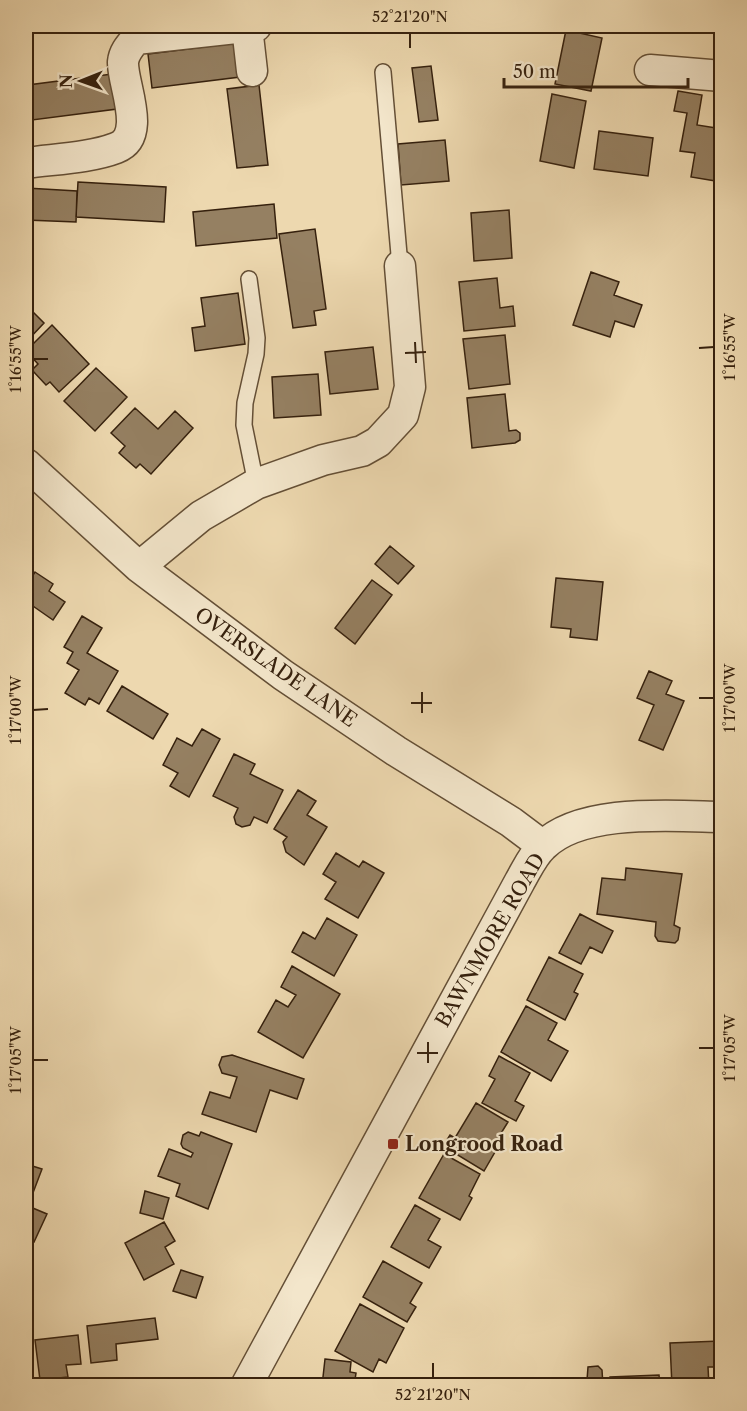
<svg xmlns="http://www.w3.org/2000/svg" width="747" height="1411" font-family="'Libre Caslon Text',serif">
<rect width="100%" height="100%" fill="#edd8af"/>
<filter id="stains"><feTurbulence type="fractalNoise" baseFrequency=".00333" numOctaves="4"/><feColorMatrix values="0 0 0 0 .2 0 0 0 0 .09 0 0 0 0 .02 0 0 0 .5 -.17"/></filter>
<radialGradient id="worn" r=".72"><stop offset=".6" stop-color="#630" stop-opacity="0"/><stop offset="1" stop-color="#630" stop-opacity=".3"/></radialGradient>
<path fill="#958062" stroke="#36210e" stroke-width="1.5" d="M566,30l36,8 -11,53 -36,-7z
M235,43l5,34 -88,11 -4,-34z
M431,66l7,54 -19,2 -7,-54z
M112,74l5,35 -85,11 -4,-35z
M259,85l9,80 -31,3 -10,-79z
M678,91l24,4 -5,30 25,4v53l-31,-5 4,-24 -15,-2 7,-38 -13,-2z
M552,94l34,7 -12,67 -34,-7z
M599,131l54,7 -5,38 -54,-7z
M445,140l4,41 -48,4 -3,-41z
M78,182l88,5 -2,35 -88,-5z
M26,188l51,3 -1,31 -50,-2z
M274,204l3,34 -81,8 -3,-34z
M509,210l3,48 -38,3 -3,-48z
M315,229l11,80 -12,2 2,14 -23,3 -14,-94z
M591,272l28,10 -5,13 28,10 -8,22 -19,-6 -5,16 -37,-12z
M497,278l3,30 13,-2 2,20 -51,5 -5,-49z
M238,293l7,51 -50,7 -3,-23 13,-2 -4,-28z
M26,305l18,18 -18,19z
M52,325l37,39 -30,28 -9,-10 -4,3 -14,-15 6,-6 -12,-13z
M505,335l5,49 -41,5 -6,-50z
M373,347l5,42 -48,5 -5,-42z
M96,368l31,29 -32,34 -31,-30z
M318,374l3,41 -47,3 -2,-41z
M505,394l4,37 7,-1 4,3v7l-5,3 -43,5 -5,-50z
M135,408l23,21 17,-18 18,17 -42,46 -11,-10 -4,4 -17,-15 6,-7 -14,-13z
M390,546l24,20 -16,18 -23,-20z
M35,572l18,12 -4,7 16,11 -12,18 -23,-16 -4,7v-25z
M556,578l47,4 -6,58 -27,-3 1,-8 -20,-2z
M372,580l20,15 -37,49 -20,-16z
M82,616l20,12 -15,25 31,18 -19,33 -10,-6 -4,7 -20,-12 14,-23 -12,-7 6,-11 -9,-5z
M649,671l23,10 -6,13 18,7 -21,49 -24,-10 15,-35 -17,-7z
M122,686l46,28 -15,25 -46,-28z
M202,729l18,10 -31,58 -19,-11 8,-13 -15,-8 14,-27 15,8z
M234,754l21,10 -5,10 33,16 -16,33 -13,-6 -4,8 -8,2 -6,-3 -2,-7 4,-9 -25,-12z
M298,790l18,11 -9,14 20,12 -23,38 -18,-13 -3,-10 4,-5 -13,-8z
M336,853l23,14 4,-6 21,12 -26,45 -33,-19 11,-17 -13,-8z
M626,868l56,6 -8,51 6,3 -2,12 -3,3 -17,-2 -3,-5 1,-14 -59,-8 5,-36 23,2z
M580,914l33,17 -11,22 -12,-6 -9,17 -22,-11z
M327,918l30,17 -23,41 -42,-24 11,-20 12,7z
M549,957l34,17 -9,18 4,2 -13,26 -38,-20z
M292,966l48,28 -37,64 -45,-26 18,-32 12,7 8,-12 -15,-8z
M716,984h6v32h-3z
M526,1006l31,17 -9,17 20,11 -17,30 -50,-29z
M232,1055l72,24 -7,20 -27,-9 -14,42 -54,-18 8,-22 20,6 7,-21 -15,-4 -3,-8 3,-8z
M499,1056l31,17 -15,28 9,5 -8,15 -34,-18 13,-24 -6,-3z
M476,1103l32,19 -13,21 4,2 -15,26 -41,-25 7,-11 5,3z
M188,1132l11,4 2,-4 31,12 -24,65 -32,-13 4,-12 -22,-8 11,-27 22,8 2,-4 -10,-5 -2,-4 2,-9z
M444,1154l36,20 -11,22 3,2 -12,22 -41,-22z
M26,1164l16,5 -14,37 19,8 -13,28 -8,-3z
M145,1191l24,7 -6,21 -23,-6z
M415,1205l25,14 -12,21 13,7 -12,21 -38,-21z
M164,1222l11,19 -10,6 9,17 -30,16 -19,-37z
M383,1261l39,22 -12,20 6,4 -9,15 -44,-25z
M181,1270l22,7 -7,21 -23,-7z
M360,1304l44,24 -18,35 -7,-4 -6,13 -38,-21z
M155,1318l3,21 -42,5 1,16 -26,3 -4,-37z
M26,1330l6,54 -6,1z
M78,1335l3,29 -15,1 2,12 -28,3 -5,-40z
M720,1341l1,26h-13l1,19h-37l-2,-43z
M325,1359l26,3 -1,10 6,1 -2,13h-32z
M598,1366l4,4 1,16h-32v-5l16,-1 1,-13z
M659,1375l1,11h-50v-9z"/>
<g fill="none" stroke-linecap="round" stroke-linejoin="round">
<defs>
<path id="lane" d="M383,72l17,194
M249,279l8,59 -1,16 -11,49 -1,22 12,59"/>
<path id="street" d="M247,27l5,44
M650,70l72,6
M26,163c28,-4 64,-5 90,-15 32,-12 6,-64 7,-86 1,-10 7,-16 13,-23l120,-13
M26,464l113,103 144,108 113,76 115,71 32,24
M139,567l62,-51 55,-32 67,-24 39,-9 16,-9 25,-27 7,-28 -10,-121
M246,1386l274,-505c7,-12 13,-26 23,-35 38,-38 128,-30 179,-29"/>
</defs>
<use href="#lane" stroke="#644f36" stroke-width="18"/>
<use href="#street" stroke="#644f36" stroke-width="33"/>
<use href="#lane" stroke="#f3e6cb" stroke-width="15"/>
<use href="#street" stroke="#f3e6cb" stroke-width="30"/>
</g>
<path fill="none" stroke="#36210e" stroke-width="2" d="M410,33v15M415,342l1,21M699,348l15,-1M405,353l21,-1M33,359h15M422,692v21M699,698h15M411,703h21M33,710l15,-1M428,1042v21M699,1048h15M417,1053h21M33,1060h15M433,1363v15"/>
<rect fill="#8f2418" stroke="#f3e6cb" stroke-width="2" x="387" y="1138" width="12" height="12" rx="3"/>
<g text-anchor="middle" stroke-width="4.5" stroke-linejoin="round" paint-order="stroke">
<g font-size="20" fill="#36210e" stroke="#f3e6cb">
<text transform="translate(276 667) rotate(35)" y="7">OVERSLADE LANE</text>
<text transform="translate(490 940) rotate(-60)" y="7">BAWNMORE ROAD</text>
</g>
<g font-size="20" font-weight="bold" fill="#36210e" stroke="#f3e6cb" text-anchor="start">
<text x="405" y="1151">Longrood Road</text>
</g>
</g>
<rect width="747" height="1411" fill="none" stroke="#edd8af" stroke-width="66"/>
<g transform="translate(81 81) rotate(269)" stroke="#f3e6cb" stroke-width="4.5" paint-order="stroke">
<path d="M0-4.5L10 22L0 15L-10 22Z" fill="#36210e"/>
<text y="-9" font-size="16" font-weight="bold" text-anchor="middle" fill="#36210e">N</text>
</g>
<path d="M504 78v9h184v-9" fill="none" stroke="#36210e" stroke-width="3"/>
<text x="513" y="78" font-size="18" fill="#36210e" stroke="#f3e6cb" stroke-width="4.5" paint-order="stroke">50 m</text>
<rect x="33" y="33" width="681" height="1345" fill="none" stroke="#36210e" stroke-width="2"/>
<g font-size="15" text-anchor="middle" fill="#36210e">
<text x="410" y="22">52°21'20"N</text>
<text transform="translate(730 347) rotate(-90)" y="5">1°16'55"W</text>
<text transform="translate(16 359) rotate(-90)" y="5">1°16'55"W</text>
<text transform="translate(730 698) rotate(-90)" y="5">1°17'00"W</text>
<text transform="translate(16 710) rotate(-90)" y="5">1°17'00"W</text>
<text transform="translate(730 1048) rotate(-90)" y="5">1°17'05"W</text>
<text transform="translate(16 1060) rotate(-90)" y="5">1°17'05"W</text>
<text x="433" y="1400">52°21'20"N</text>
</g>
<rect width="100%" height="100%" filter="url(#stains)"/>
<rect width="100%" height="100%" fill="url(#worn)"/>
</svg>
